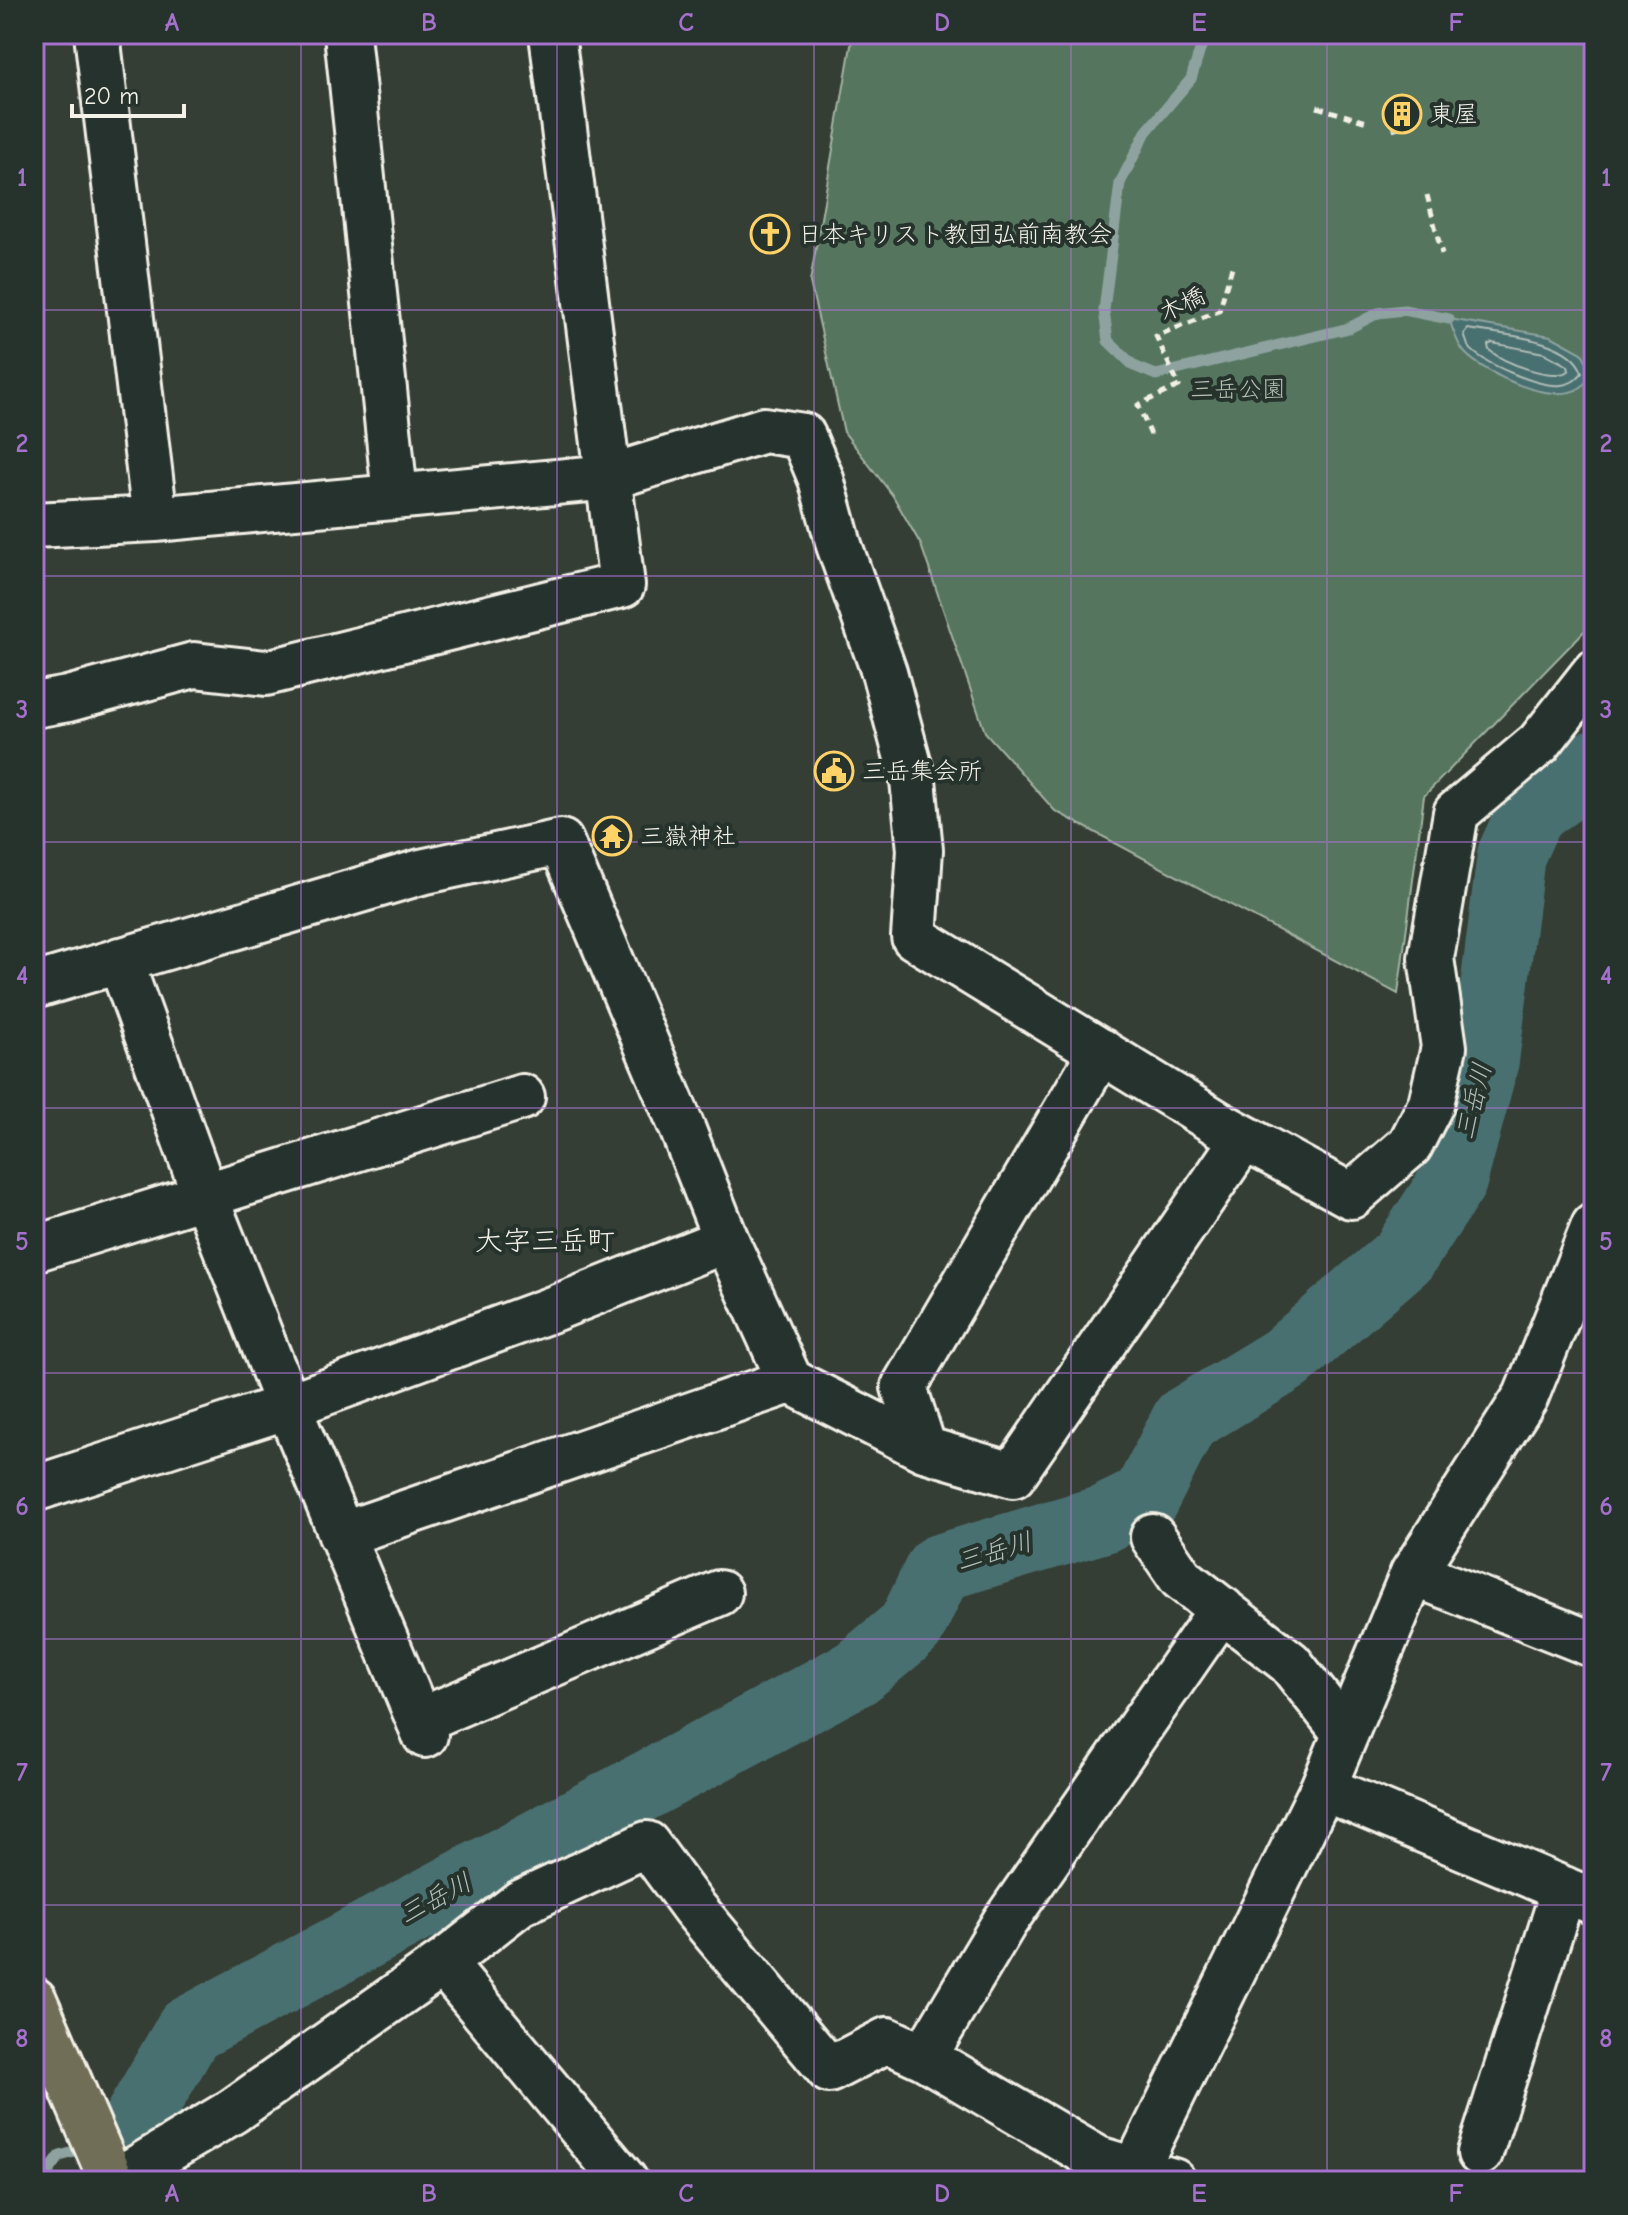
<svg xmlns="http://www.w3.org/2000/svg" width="1628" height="2215" font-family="'Comic Neue','Klee One',sans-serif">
<rect width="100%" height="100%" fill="#343e35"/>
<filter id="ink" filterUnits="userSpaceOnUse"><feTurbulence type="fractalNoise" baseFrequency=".0125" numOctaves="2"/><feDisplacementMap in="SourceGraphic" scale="16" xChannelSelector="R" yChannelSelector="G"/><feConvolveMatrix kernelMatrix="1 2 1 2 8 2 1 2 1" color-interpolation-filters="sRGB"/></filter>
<g filter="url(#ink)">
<path fill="#54755e" stroke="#a4b3a3" stroke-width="2" d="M853,34h733l8,7v580l-170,175 -26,198 -343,-183 -70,-79 -64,-187 -28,-49 -49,-64 -34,-150z"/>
<path fill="#4a6f70" stroke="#8ea3a0" stroke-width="2" d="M1449,319l102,17 31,17 11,20c-4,4 -8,11 -12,14 -27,20 -96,-13 -116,-34 -8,-8 -12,-24 -16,-34z"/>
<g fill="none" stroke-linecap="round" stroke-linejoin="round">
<path stroke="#b0bdb8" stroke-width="2" d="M1468,329c31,5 104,9 114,44 -6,7 -11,11 -21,12 -21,3 -80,-22 -93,-39 0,-1 -4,-11 -4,-12z
M1492,343l52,10 24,13 1,5c-17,10 -65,-8 -80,-21l-1,-5z"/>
<path stroke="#8ea3a0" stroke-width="11" d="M1205,34l-14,45 -45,53 -26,51 -16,127 4,31 26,25 22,9 193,-47 29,-15 26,-3 45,9
M104,2143l25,-9
M42,2181l18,-25 28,-8"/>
<path stroke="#4a6f70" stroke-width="68" d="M129,2134l60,-104 667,-357 55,-46 28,-59 165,-49 41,-20 40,-79 100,-61 119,-103 49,-75 32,-121 26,-205 19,-42 51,-36 13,-13"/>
</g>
<path fill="#6d6a56" stroke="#f4f1e8" stroke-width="2" d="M1410,97l8,25 -24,8 -7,-25z"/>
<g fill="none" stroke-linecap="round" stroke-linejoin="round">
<defs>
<path id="minor" d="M97,34l58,485
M347,34l48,461
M34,525l121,-6 455,-42 154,-47 39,6 18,43 18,66 45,127 29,108 7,70 -6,87 305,187 132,72 59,-51 21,-41 13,-57 -13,-89 25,-145 83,-70 55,-70
M34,705l34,-6 126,-34 72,8 356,-88 -70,-551
M120,960l85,236 83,210 137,329
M34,986l387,-114 140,-30 121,286 44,112 -176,70 -262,96 -254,83
M726,1240l64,141 134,68 89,26 231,-337
M34,1249l488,-152
M924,1449l-20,-62 197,-336
M341,1535l449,-154
M1153,1537l28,41 109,85 55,70
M1413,1573l181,72
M419,1721l300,-128
M1323,1788l271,114
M443,1963l182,218
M924,2057l80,-134 218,-314
M1480,2153l84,-264
M116,2181l117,-70 210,-148 77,-60 127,-59 47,64 135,162 58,-30 37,17 174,102 75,22
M1130,2181l193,-393 90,-215 113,-177 68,-170"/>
<path id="major" d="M34,2000l78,181"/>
</defs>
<use href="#minor" stroke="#f4f1e8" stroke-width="50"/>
<use href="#major" stroke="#f4f1e8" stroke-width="50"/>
<path stroke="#f4f1e8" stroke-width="5" stroke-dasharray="8 6" stroke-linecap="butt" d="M1317,107l53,16
M1427,195l15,59
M1151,435l-13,-30 41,-19 -23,-50 63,-25 13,-44"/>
<use href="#minor" stroke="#26332d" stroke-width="44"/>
<use href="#major" stroke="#716e59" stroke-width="44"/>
</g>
</g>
<path fill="none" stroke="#a571cd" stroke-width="2" stroke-opacity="0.55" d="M301,34v2147M557,34v2147M814,34v2147M1071,34v2147M1327,34v2147M34,310h1560M34,576h1560M34,842h1560M34,1108h1560M34,1373h1560M34,1639h1560M34,1905h1560"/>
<defs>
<symbol id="building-ring" viewBox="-11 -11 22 22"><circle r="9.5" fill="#26332d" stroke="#ffd166" stroke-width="1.5"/><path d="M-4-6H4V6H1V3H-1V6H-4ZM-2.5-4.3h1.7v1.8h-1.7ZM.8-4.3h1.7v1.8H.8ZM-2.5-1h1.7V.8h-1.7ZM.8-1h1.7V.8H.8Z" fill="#ffd166"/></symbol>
<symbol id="church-ring" viewBox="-11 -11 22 22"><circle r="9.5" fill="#26332d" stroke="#ffd166" stroke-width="1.5"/><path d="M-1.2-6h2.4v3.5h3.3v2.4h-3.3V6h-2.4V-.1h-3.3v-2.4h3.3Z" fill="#ffd166"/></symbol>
<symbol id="civic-ring" viewBox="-11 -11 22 22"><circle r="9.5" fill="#26332d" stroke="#ffd166" stroke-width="1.5"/><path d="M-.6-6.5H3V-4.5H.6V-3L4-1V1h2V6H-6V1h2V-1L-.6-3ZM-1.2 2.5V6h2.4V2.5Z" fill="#ffd166"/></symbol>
<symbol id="temple-ring" viewBox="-11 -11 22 22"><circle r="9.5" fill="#26332d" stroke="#ffd166" stroke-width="1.5"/><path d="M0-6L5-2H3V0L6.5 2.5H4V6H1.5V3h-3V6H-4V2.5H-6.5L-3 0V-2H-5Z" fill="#ffd166"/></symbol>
</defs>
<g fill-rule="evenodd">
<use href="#building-ring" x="1380" y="92" width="44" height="44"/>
<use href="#church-ring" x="748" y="212" width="44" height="44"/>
<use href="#civic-ring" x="812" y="749" width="44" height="44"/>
<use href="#temple-ring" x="590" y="814" width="44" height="44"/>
</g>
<g text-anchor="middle" stroke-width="8" stroke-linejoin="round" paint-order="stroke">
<g font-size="24" fill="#f4f1e8" stroke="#26332d" text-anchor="start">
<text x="1430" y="122">東屋</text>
<text x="798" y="242">日本キリスト教団弘前南教会</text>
<text x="862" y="779">三岳集会所</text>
<text x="640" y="844">三嶽神社</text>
</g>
<g font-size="24" fill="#f4f1e8" stroke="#26332d">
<text transform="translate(1182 304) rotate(-26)" y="8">木橋</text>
</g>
<g font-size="24" fill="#b4bfb1" stroke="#26332d">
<text x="1238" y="397">三岳公園</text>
</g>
<g font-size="26" font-style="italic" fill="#b0bdb8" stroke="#26332d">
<text transform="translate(1473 1101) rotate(-76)" y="9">三岳川</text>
<text transform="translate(994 1551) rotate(-16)" y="9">三岳川</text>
<text transform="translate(435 1898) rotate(-28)" y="9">三岳川</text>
</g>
<g font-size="28" fill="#f4f1e8" stroke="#26332d">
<text x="545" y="1250">大字三岳町</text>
</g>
</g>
<rect width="1628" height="2215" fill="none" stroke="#26332d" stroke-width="88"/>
<path d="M72 104v12h112v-12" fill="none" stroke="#f4f1e8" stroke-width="4"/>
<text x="84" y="104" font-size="24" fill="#f4f1e8" stroke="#26332d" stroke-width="6" paint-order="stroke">20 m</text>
<rect x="44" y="44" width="1540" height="2127" fill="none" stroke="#a571cd" stroke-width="3"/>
<g font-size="26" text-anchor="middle" font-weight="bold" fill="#a571cd">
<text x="172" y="31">A</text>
<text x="429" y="31">B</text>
<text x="686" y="31">C</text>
<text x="942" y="31">D</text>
<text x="1199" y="31">E</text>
<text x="1456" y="31">F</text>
<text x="22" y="186">1</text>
<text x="1606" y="186">1</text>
<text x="22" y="452">2</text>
<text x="1606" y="452">2</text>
<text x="22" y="718">3</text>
<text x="1606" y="718">3</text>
<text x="22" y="984">4</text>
<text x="1606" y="984">4</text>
<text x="22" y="1250">5</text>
<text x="1606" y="1250">5</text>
<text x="22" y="1515">6</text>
<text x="1606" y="1515">6</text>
<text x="22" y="1781">7</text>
<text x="1606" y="1781">7</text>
<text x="22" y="2047">8</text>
<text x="1606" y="2047">8</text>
<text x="172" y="2202">A</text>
<text x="429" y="2202">B</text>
<text x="686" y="2202">C</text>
<text x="942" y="2202">D</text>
<text x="1199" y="2202">E</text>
<text x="1456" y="2202">F</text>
</g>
</svg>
